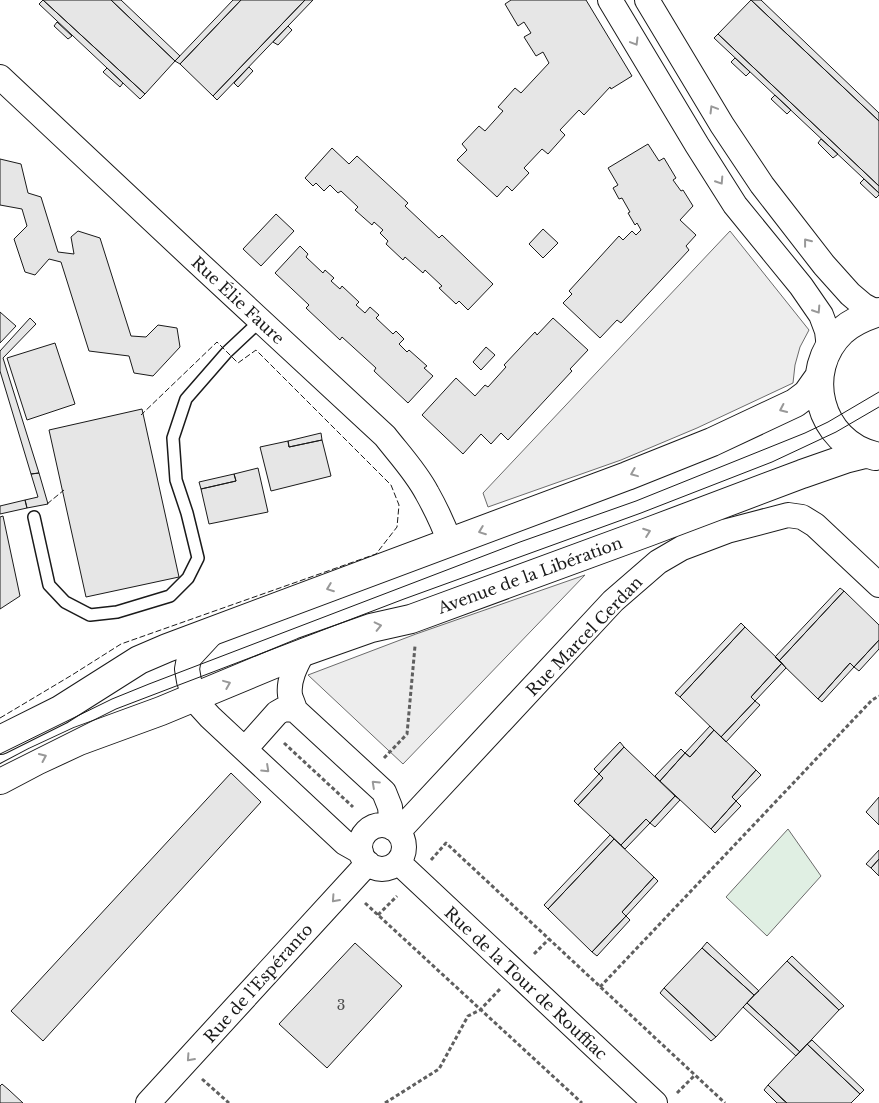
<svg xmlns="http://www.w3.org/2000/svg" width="879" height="1103" font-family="'Libre Baskerville',serif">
<rect width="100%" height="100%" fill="#fff"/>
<path fill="#e0efe3" stroke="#6a6a6a" d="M788,829l33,47 -54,60 -41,-39z"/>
<path fill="#ededed" stroke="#6a6a6a" d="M730,231l79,99 -9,17 -5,18 -2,18 -96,45 -76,32 -133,47 -5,-14z
M585,575l-182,189 -95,-89 108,-41z"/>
<path fill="#e6e6e6" stroke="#1a1a1a" d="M43,0h68l64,61 -30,33z
M43,0l102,94 -5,5 -101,-95z
M111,0h10l59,56 -5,5z
M233,0h8l-61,64 -5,-3z
M241,0h64l-92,96 -33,-32z
M305,0h8l-96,100 -4,-4z
M511,0h75l46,76 -21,13 -1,-2 -26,28 -5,-5 -19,20 5,5 -17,19 -6,-5 -18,19 5,5 -17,18 -5,-5 -10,11 -40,-37 10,-10 -5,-6 17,-18 6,5 18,-20 -5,-4 17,-19 6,5 28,-30 -6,-11 -7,4 -12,-19 7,-4 -7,-11 -6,4 -13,-22z
M751,0l128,121v65l-161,-152z
M751,0h10l118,113v8z
M57,22l15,14 -4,3 -14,-13z
M288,26l4,4 -14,15 -5,-3z
M718,34l161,152v7l-165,-155z
M735,58l15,14 -4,4 -15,-14z
M249,67l4,4 -15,16 -4,-4z
M107,68l16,15 -3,4 -17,-15z
M775,95l16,15 -4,4 -16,-15z
M821,139l17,15 -5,4 -15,-15z
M648,144l11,17 5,-3 12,20 -3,2 8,11 2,-1 10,16 -13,14 16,15 -10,11 3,4 -68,73 -4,-3 -17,18 -37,-35 9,-9 -3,-3 50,-55 4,4 9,-9 4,4 5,-5 -4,-7 -2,2 -7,-12 2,-1 -8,-14 -3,1 -6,-11 5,-3 -10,-17z
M332,148l17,16 8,-8 51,47 -3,3 34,32 3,-3 51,49 -25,26 -9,-9 -3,3 -17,-16 3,-2 -17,-16 -2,3 -18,-16 -2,3 -17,-16 2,-3 -8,-8 3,-3 -9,-8 -2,3 -17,-15 3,-3 -17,-16 -3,2 -8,-8 -6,6 -8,-8 -3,3 -8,-8z
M0,159l21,5 7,29 13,4 17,55 16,2 -3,-17 7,-6 22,7 31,98 15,1 12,-12 19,3 3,19 -27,29 -19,-3 -5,-17 -40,-5 -28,-89 -12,-3 -14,16 -10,-3 -11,-33 13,-13 -5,-17 -22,-4z
M864,179l15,14v2l-3,3 -16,-15z
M276,214l18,17 -33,35 -18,-17z
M543,229l15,14 -15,15 -14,-14z
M300,246l8,8 -2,3 17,16 2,-3 9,8 -3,3 9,8 2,-3 17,16 -3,3 9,8 5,-6 9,8 -3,3 17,16 3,-3 8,8 -5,5 8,8 2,-2 18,16 -3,2 9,8 -25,27 -34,-32 2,-3 -34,-31 -2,3 -34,-32 3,-3 -34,-32z
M0,312l16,14 -16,17z
M30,318l6,6 -33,34 36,115 -8,1 -31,-103v-20z
M553,318l35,32 -18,19 2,2 -64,69 -7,-7 -10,11 -10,-10 -18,20 -41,-39 34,-37 19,18 10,-11 3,2 18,-20 -2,-2 31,-33 2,3z
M55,343l20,61 -48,16 -20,-62z
M486,347l9,8 -14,15 -8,-8z
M142,409l37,168 -93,20 -37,-167z
M321,433l1,7 -33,7 -1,-6z
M322,440l9,36 -60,15 -11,-44 28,-6 1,6z
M258,468l10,44 -59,12 -8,-35 35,-8 -2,-7z
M39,473l9,31 -21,4 -2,-8 13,-3 -7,-23z
M234,474l2,7 -35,8 -2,-7z
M25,500l2,8 -27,6v-8z
M3,516l17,80 -20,13v-92z
M840,588l4,3 -65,70 -4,-4z
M844,591l35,34v15l-25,27 -4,-4 -32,36 -39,-38z
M741,623l4,4 -65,70 -5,-4z
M745,627l37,36 -31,34 4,4 -34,36 -41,-40z
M879,640v9l-20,22 -5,-4z
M782,663l4,5 -31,33 -4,-4z
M850,663l4,4 -32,35 -4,-3z
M755,701l5,4 -34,37 -5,-5z
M710,726l4,4 -24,27 -5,-4z
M714,730l42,40 -24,27 4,4 -25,28 -51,-48 25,-28 5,4z
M620,742l4,5 -25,27 -5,-5z
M624,747l51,49 -25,27 -4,-4 -25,26 -43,-40 25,-27 -4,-4z
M681,749l4,4 -25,28 -5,-5z
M756,770l5,5 -25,26 -4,-4z
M231,773l30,29 -218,239 -32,-30z
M599,774l4,4 -25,27 -4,-4z
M675,796l5,4 -25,27 -5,-4z
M879,797v28l-13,-13z
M736,801l5,5 -26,27 -4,-4z
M646,819l4,4 -25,26 -4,-4z
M610,835l4,4 -66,70 -4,-4z
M614,839l40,38 -32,35 4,4 -34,36 -44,-43z
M879,850v9l-8,9 -5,-4z
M879,859v17l-8,-8z
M654,877l4,4 -32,35 -4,-4z
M626,916l4,4 -33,36 -5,-4z
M707,942l52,49 -5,4 -52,-47z
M355,943l47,43 -75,82 -48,-44z
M702,948l52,47 -38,42 -52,-49z
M792,956l52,50 -5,4 -52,-49z
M787,961l52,49 -39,42 -53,-49z
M664,988l52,49 -5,4 -51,-48z
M747,1003l53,49 -4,4 -53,-49z
M812,1040l52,50 -4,4 -53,-50z
M807,1044l53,50 -9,9h-64l-19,-18z
M2,1084l7,6 14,13h-23v-17z
M768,1085l15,15 4,3h-10l-13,-13z"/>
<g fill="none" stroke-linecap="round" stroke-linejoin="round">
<defs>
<path id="lane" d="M34,517l15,68 16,17 25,13 27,-3 53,-16 18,-18 10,-20 -11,-45 -11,-33 -3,-42 13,-39 41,-47 33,-31"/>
<path id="street" d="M610,0l87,145 38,60 66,81 20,29 6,16 2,17
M647,0l75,125 40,60 62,80 26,29 13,11 15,8
M0,77l194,182 191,177c14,18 31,36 42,57 9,16 17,33 23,50
M214,631l-25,27 -2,11 2,12 6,16 5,9 10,11 135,126 16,9
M303,652c-7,13 -15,28 -13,43 1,5 4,10 5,15l89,82 6,15 2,21
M245,749l32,-36 7,-4 11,1
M360 847a22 22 0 1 1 44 0a22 22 0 1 1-44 0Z
M398,832l215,-231 45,-39 24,-14 45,-17 61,-16 14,2 13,8 64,60
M398,862l257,241
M148,1103l220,-240"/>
<path id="secondary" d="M875,456c-56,-13 -75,-85 -33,-125 10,-9 24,-15 37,-19
M0,740l60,-30 79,-50 28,-12 460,-172 85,-34 83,-39 12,-9 12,-17
M0,780l36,-19 43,-20 82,-30 142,-59 68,-24 40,-9 237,-87 154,-58 43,-15 20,-5"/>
</defs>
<use href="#lane" stroke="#1a1a1a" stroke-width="14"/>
<use href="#street" stroke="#1a1a1a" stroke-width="26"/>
<use href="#secondary" stroke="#1a1a1a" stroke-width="30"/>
<path stroke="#5f5f5f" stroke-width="3" stroke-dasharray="4 2.5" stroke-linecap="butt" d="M284,743l69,64
M384,758l23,-24 8,-88
M431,860l15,-17 279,260
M365,903l217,200
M378,915l19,-19
M534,954l15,-15
M600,987l272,-287 7,-4
M202,1079l27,24
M677,1093l18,-18
M385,1103l54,-34 29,-53 12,-6 20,-21"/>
<use href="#lane" stroke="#fff" stroke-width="11"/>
<use href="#street" stroke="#fff" stroke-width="24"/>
<use href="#secondary" stroke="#fff" stroke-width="28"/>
<path stroke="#1a1a1a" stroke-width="1" d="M0,754l112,-55 37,-15 371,-142 116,-41 169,-68 23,-11 51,-30
M0,767l116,-58 288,-110 237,-86 131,-51 64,-30 43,-25"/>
<path stroke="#1a1a1a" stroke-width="1" stroke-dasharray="6 2.5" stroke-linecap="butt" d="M47,504l17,-14
M0,718l72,-43 49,-31 255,-90 21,-27 2,-22 -8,-20 -135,-135 -18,13 -21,-21 -76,73"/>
</g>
<defs><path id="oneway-chevron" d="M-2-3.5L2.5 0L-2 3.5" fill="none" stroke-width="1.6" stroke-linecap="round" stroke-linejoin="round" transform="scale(1.25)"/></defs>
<g stroke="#989898">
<use href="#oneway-chevron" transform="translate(635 42) rotate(59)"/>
<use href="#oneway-chevron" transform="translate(713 109) rotate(-121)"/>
<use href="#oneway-chevron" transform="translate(720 181) rotate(57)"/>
<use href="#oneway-chevron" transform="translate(807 242) rotate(-128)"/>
<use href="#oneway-chevron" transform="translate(817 310) rotate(57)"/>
<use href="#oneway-chevron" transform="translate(783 409) rotate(155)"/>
<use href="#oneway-chevron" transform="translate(634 473) rotate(158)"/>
<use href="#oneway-chevron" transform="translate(482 531) rotate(159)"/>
<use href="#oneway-chevron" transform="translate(647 532) rotate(-20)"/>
<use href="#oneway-chevron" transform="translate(330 588) rotate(159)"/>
<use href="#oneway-chevron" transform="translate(378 626) rotate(-13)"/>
<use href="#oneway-chevron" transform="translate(227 684) rotate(-22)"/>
<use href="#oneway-chevron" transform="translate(43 757) rotate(-24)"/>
<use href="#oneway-chevron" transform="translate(266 769) rotate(43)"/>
<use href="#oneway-chevron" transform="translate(375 784) rotate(-137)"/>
<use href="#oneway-chevron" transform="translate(335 899) rotate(132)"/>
<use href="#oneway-chevron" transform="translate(190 1058) rotate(132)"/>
</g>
<g text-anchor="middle" stroke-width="4" stroke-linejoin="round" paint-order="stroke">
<g font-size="14" fill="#4d4d4d">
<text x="341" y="1010">3</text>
</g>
<g font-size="16" fill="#1a1a1a" stroke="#fff">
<text transform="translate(238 300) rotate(43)" y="6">Rue Élie Faure</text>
<text transform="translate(530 575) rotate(-20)" y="6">Avenue de la Libération</text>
<text transform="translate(584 636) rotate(-46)" y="6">Rue Marcel Cerdan</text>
<text transform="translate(258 983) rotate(-48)" y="6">Rue de l'Espéranto</text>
<text transform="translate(526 983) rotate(43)" y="6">Rue de la Tour de Rouffiac</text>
</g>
</g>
</svg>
